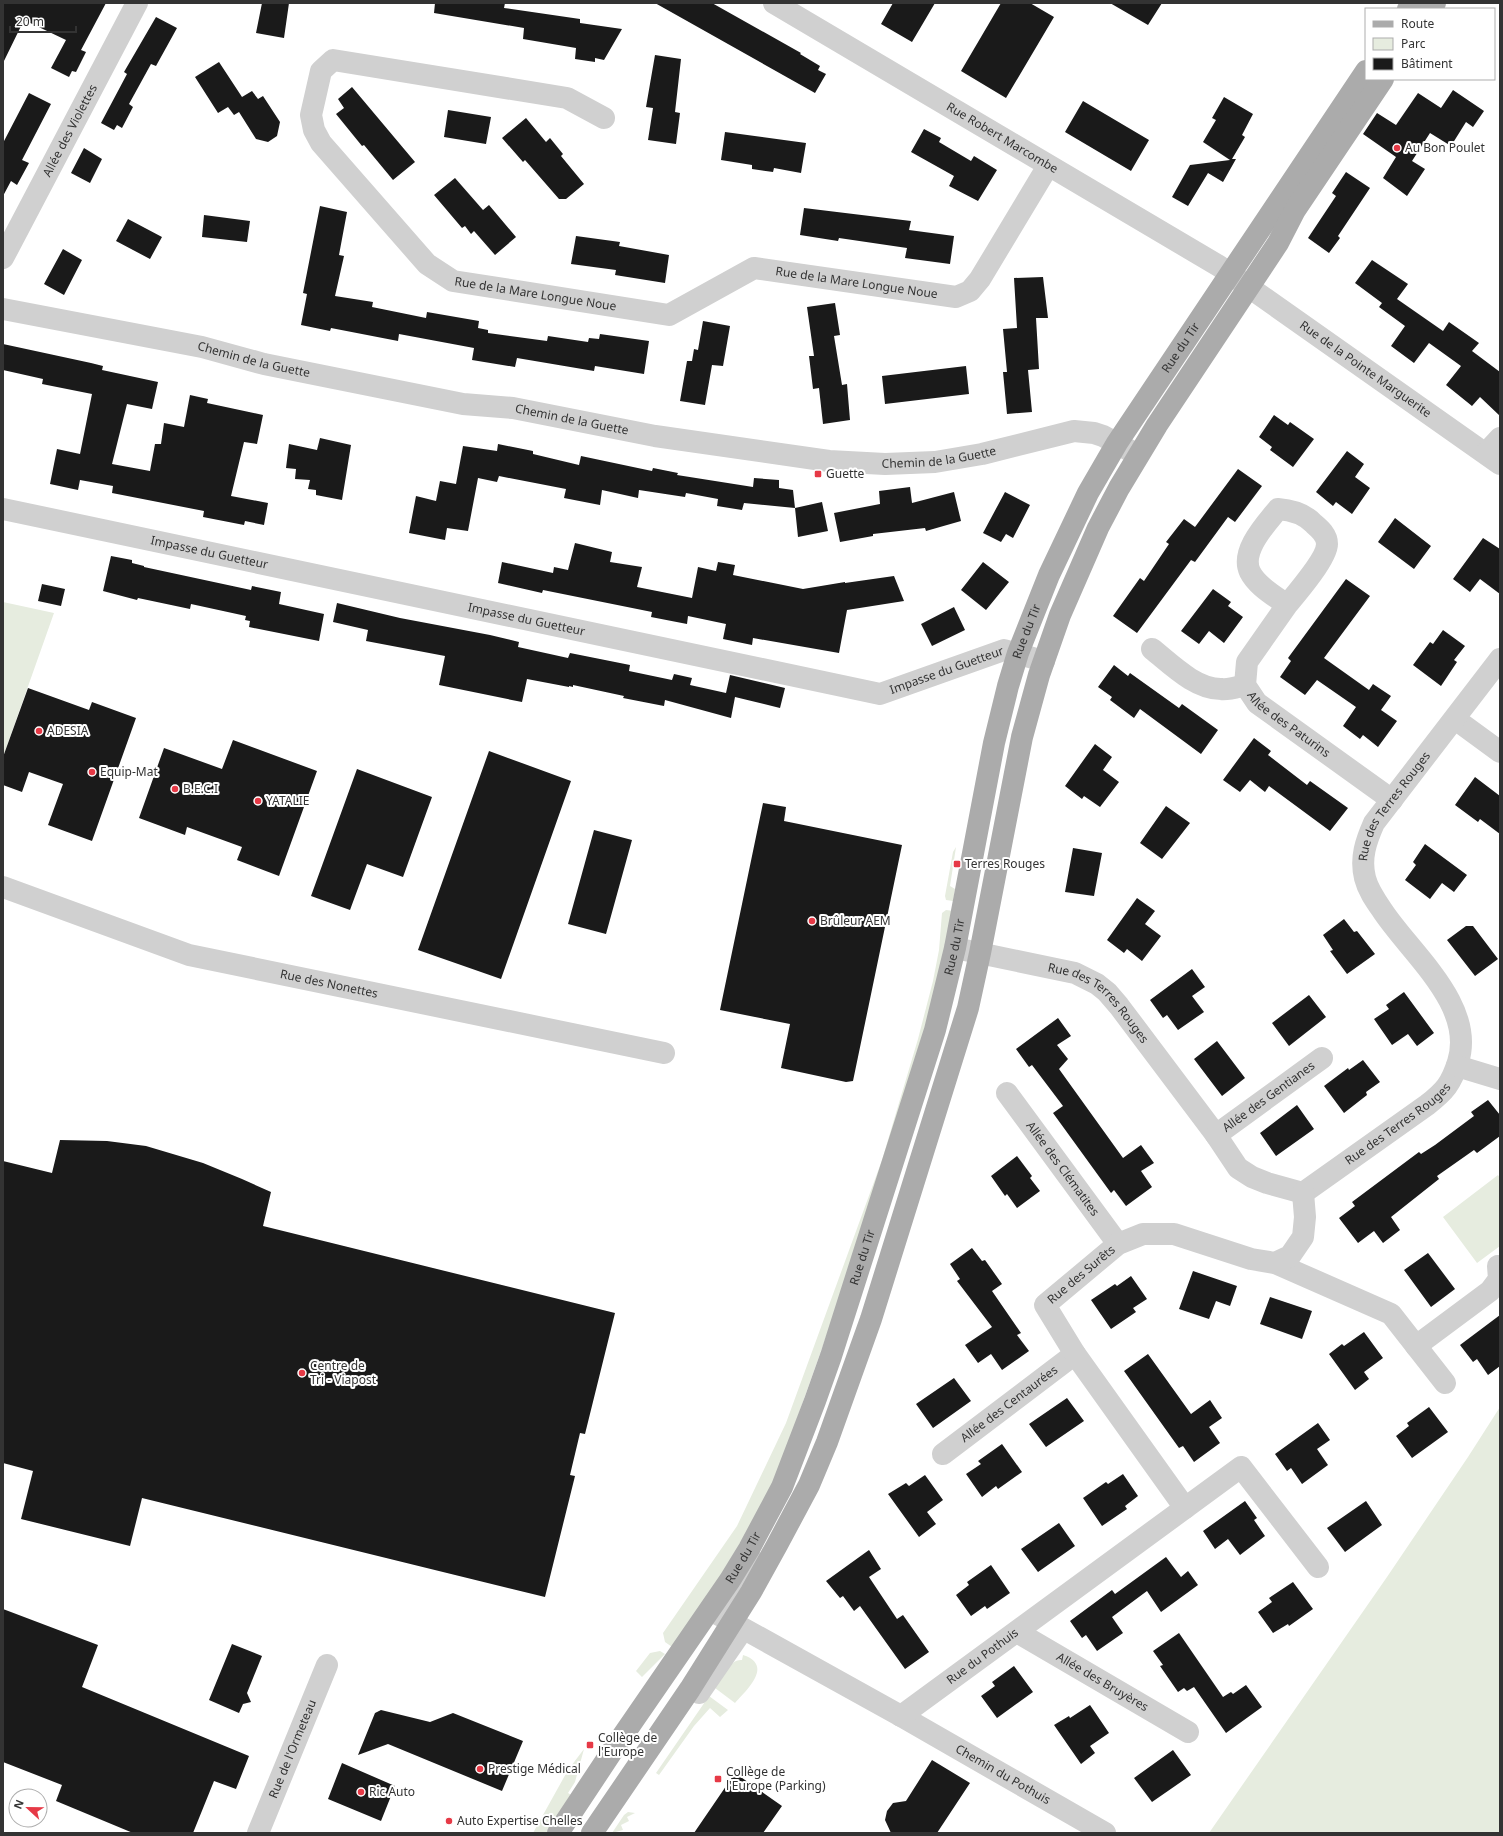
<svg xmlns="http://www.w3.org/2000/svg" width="1503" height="1836" font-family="'Noto Sans',sans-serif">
<rect width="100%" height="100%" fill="#fff"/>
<path fill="#e6ecdf" d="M3,602l51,11 -51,144z
M956,847l-6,39 5,3 -2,12 -7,-1 -1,-4 8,-44z
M946,910l8,1 -5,33 -73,252 -98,276 -30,59 -73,118 -10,-7 -2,-9 74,-107 49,-103 96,-263 36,-121 15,-58 6,-31 3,-37z
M1498,1175l2,3v68l-23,17 -34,-46z
M1500,1407v426h-291l178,-256 81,-120z
M660,1651l5,3 -23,23 -6,-6 14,-18z
M743,1655c31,10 4,35 -8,48l-20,-15c6,-9 14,-29 27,-28z
M709,1696l19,14 -8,7 -10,-9 -16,18 -35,49 -3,-2z
M584,1749l-9,33 -7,11 5,3 -24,37h-16l35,-63z
M628,1812l7,1 -8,4 2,4 -8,4 2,5 -11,3 12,-18z"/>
<path fill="#1a1a1a" d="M3,3h103l-25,47 5,2 -10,20 -4,-1 -3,6 -18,-9 15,-28 -42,-20 -21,43z
M262,3h27l-5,35 -28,-5z
M435,3h70l-1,5 76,11v4l42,6 -18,31 -9,-2v4l-20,-3 1,-11 -53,-9 1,-11 -90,-15z
M655,3h57l89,50 -1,1 20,12 -2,4 8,4 -11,19z
M893,3h42l-23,39 -31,-18z
M1001,3h29l24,14 -48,81 -45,-27z
M1110,3h52l-14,22z
M156,17l21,11 -21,38 -5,-2 -22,40 4,3 -11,21 -5,-3 -3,5 -13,-7 26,-49 -3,-2z
M655,55l26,4 -6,53 5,1 -4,31 -28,-4 5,-32 -7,-1z
M219,62l23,35 10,-6 6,8 5,-3 17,26 -3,14 -9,6 -12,-3 -17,-27 -5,3 -6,-8 -10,6 -23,-36z
M352,87l63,75 -22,18 -29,-35 -2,1 -26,-32 8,-6 -6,-9z
M1453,90l31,21 -11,16 -7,-5 -15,24 -21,-13 -18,28 13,8 -18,27 -24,-18 13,-21 -33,-23 14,-21 19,12 22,-32 23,15z
M29,93l22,11 -29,56 7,3 -12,22 -6,-4 -8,15v-53z
M1224,97l29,17 -11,21 3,2 -13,22h4l-13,23 -15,-9 -20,33 -16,-9 18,-32 40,-5 -27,-18 13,-22 -4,-2z
M1083,101l66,39 -18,31 -66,-39z
M448,110l43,7 -5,27 -42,-7z
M526,118l20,24 4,-4 13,16 -2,2 23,28 -18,15h-7l-34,-39 -2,2 -21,-24z
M924,129l17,9 -2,4 32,19 3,-5 23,14 -19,31 -29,-15 5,-10 -43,-24z
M725,132l81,11 -5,30 -27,-5 -1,4 -21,-3v-4l-31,-5z
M84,148l18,11 -12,24 -19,-10z
M1346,172l24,16 -32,48 2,2 -11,15 -21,-15 28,-42 -4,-3z
M455,178l28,32 6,-5 27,32 -21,18 -21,-24 -3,3 -6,-8 -3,2 -28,-33z
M320,206l27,6 -8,43 5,1 -9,40 38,6 -1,5 54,11 1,-6 52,9 -1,7 10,2v3l59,8 1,-5 40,6 1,-4 10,1 1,-5 49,7 -5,33 -49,-8 -1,5 -77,-13 -2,9 -43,-7 2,-12 -75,-14 -1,7 -67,-13 -1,3 -29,-6 6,-31 -4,-1z
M804,208l107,13 -2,9 45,6 -4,28 -45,-6 2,-10 -68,-10 -1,3 -38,-6z
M204,215l46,6 -3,21 -45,-5z
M128,219l34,18 -12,22 -34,-18z
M576,236l44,6 -1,4 50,9 -4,28 -50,-8 1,-5 -45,-6z
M63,249l19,11 -18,35 -20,-11z
M1372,260l36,24 -11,15 46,32 6,-9 30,21 -7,8 28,21v44l-20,-19 -8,9 -26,-21 15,-19 -32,-23 -15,20 -23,-17 14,-20 -26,-19 3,-4 -27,-20z
M1043,277l5,41h-12l3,51 -11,1 4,42 -25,2 -4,-42h4l-4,-43 14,-1 -3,-50z
M835,303l5,32 -6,1 8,49 5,-1 3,36 -27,4 -4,-36 -6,1 -4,-33h5l-7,-49z
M703,321l27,5 -7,40 -11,-1 -7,40 -25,-4 7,-40h5l2,-12 4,1z
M3,344l88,19 12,3 -1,4 56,12 -6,27 -25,-5 -15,60 38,7 5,-27h6l3,-21 20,4 6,-32 18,4 -1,4 56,12 -6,29 -13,-2 -13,54 37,7 -4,22 -19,-4 -1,4 -41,-8 1,-6 -92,-18 1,-7 -33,-6 -2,10 -28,-6 7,-35 23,5 12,-60 -50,-10 1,-5 -40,-9z
M966,366l3,28 -84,10 -3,-28z
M1274,415l14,10 2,-3 24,17 -21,28 -23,-17 2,-3 -13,-10z
M320,438l31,7 -9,55 -26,-5v-5l-8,-1 2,-9 -15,-1 1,-10 -10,-1 3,-24 28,6z
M498,444l35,7v3l46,11 2,-9 71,15 1,-3 25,5 -1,2 76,12 1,-9 25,2v8l14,2 2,18 -51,-5 -2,7 -25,-4 1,-7 -32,-6 -1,4 -46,-7 -1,8 -36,-8 -2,15 -36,-7 2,-9 -67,-13 -2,6 -19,-4 -10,53 -21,-3 -2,12 -36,-7 7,-37 20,5 4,-20 16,3 7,-38 34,5z
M1347,451l17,13 -9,13 15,11 -18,26 -16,-12 -3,4 -17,-14z
M1238,469l24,17 -27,36 -7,-5 -33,45 -4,-2 -54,73 -24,-17 27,-38 4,3 25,-37 -3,-2 18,-23 11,8z
M910,487l2,16 42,-11 7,29 -35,10 -1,-3 -52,6v2l-33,6 -6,-29 46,-9 -1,-13z
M1005,492l25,13 -17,33 -7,-4 -5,8 -18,-9z
M822,502l6,29 -30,6 -3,-29z
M1395,518l36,28 -17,23 -36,-27z
M1483,538l17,11v45l-20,-15 -10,13 -17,-13z
M575,543l37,9 -2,10 32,5 -5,20 55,11 6,-31 18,4 2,-9 17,3 -2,10 70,14 42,-7v1l49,-7 10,25 -57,9 -8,43 -86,-15 -1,7 -29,-6 3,-15 -38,-8 -1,8 -36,-7 1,-5 -109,-22 -1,3 -44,-10 4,-21 51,11 1,-6 14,3z
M111,556l21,4v3l12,3v1l107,23 1,-4 29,6 -2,12 45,10 -5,27 -70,-14 1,-6 -5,-1 1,-4 -55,-12 -1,5 -52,-11 -1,2 -34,-9z
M983,562l26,20 -23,28 -25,-20z
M1346,579l24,17 -46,62 45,32 4,-6 18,12 -10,14 16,11 -19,26 -15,-12 -3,4 -17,-13 13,-19 -39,-27 -12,15 -25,-18 11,-16 -3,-3z
M42,584l23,5 -4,17 -23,-5z
M1213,589l18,13 -3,4 15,11 -19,26 -15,-12 -10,13 -18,-13z
M337,603l63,15 90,17 29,7 -1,5 50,11 2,-5 60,12 -1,6 43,9 2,-6 18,4 -2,7 36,8 4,-18 55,13 -5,20 -45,-11 -4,21 -66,-18 -1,6 -41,-8 1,-2 -51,-11v2l-4,-1v1l-42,-8 -5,23 -83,-17 6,-29 -79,-15 2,-11 -35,-8z
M954,607l11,23 -33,16 -11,-22z
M1443,630l22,16 -11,14 3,2 -16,24 -28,-21 17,-23 3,2z
M1114,665l14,11 2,-3 49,35 3,-4 36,26 -17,24 -61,-45 -6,9 -24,-18 2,-3 -14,-10z
M28,688l61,22 3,-8 44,16 -44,123 -44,-16 15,-41 -34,-12 -7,20 -19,-7v-28z
M1254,738l17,13 -3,4 39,30 3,-4 38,27 -18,23 -61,-45 -4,6 -15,-12 -10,12 -17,-12z
M233,740l84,31 -38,105 -42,-16 5,-13 -55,-20 -2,8 -46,-17 25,-70 58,21z
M1095,744l17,13 -9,13 16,12 -19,25 -16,-11 -2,3 -17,-13z
M489,751l82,30 -70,198 -83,-29z
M357,769l75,28 -29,80 -36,-13 -17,46 -39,-14z
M1475,777l25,19v38l-20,-15 -2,3 -23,-17z
M763,803l23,4 -2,14 118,24 -49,236 -7,1 -65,-14 9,-44 -70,-14z
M1166,806l24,17 -28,36 -22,-16z
M594,830l38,10 -26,94 -38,-10z
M1425,844l42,31 -13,17 -12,-9 -12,16 -25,-19 11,-15 -3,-3z
M1073,848l29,5 -8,43 -29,-4z
M1137,898l18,13 -10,13 16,12 -19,25 -15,-12 -3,4 -17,-13z
M1344,919l10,13 3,-1 18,23 -28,20 -17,-23 3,-1 -10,-15z
M1466,926h7l25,33 -23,17 -28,-36z
M1192,969l13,18 -13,9 12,16 -26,18 -11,-15 -4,3 -13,-18z
M1404,992l30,41 -17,13 -9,-12 -16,11 -18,-26 15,-10 -3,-4z
M1309,995l17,22 -37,29 -17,-23z
M1058,1018l13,18 -14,9 11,14 -9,10 64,89 18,-13 13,18 -13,8 11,16 -26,19 -12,-16 -3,3 -58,-80 10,-7 -31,-41 -3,2 -13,-18z
M1217,1041l28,37 -23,18 -28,-37z
M1363,1060l17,22 -14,10 1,3 -23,18 -20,-27 24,-18 1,2z
M1488,1100l12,15v21l-23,17 -3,-3 -37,26 2,3 -48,38 9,13 -17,13 -9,-12 -16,12 -19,-25 16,-12 -3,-4 67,-50 2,2 14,-9 39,-29 -3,-4z
M1297,1105l17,24 -38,27 -16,-23z
M60,1140l47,1 39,5 57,17 39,16 29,13 -8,34 352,87 -30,121 -5,-1 -10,42 5,1 -30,121 -403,-99 -12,48 -109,-27 12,-48 -30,-8v-302l49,12z
M1017,1156l15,20 -2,2 10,13 -23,17 -10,-14 -2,2 -14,-20z
M972,1248l10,13 3,-1 17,24 -10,7 29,42 -4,2 12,16 -27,19 -11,-16 -13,9 -13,-18 27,-18 -35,-46 3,-2 -10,-15z
M1428,1253l27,36 -24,18 -27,-37z
M1193,1271l44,15 -7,20 -14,-5 -7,18 -30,-10z
M1131,1276l16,23 -14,9 3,4 -25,17 -20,-29 24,-16 2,2z
M1270,1297l42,14 -10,28 -42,-15z
M1500,1315v51l-12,9 -11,-16 -4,3 -13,-17z
M1364,1332l19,26 -19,14 5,7 -14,11 -26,-36 13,-10 2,2z
M1148,1354l43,60 19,-14 12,18 -13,9 11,16 -26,19 -11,-16 -4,2 -55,-77z
M954,1378l17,23 -38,27 -17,-24z
M1067,1398l17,23 -38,26 -17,-23z
M1429,1407l19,25 -36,26 -16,-22 13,-10 -2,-3z
M1318,1423l12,17 -13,9 11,16 -26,19 -11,-16 -4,3 -12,-17z
M1002,1444l20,28 -24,17 -2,-3 -14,11 -16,-23 15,-10 -3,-3z
M1123,1474l15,22 -13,10 2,3 -25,17 -19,-28 23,-16 2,2z
M925,1475l18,25 -16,12 9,12 -17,13 -31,-43 18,-11 3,3z
M1245,1501l12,17 -3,2 11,16 -25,19 -12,-16 -13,10 -12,-18z
M1366,1501l16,24 -37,27 -18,-24z
M1059,1523l16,23 -37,26 -17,-23z
M869,1550l12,19 -12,8 28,42 6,-4 26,37 -24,17 -45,-63 -6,5 -11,-15 -3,2 -14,-17z
M1166,1557l15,20 7,-6 10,14 -37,27 -14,-21 -35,26 11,16 -26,18 -11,-16 -4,3 -12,-17 42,-31 3,4z
M991,1565l19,28 -23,16 -2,-3 -14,10 -15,-21 13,-10 -2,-3z
M1293,1582l20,27 -24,17 -1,-2 -15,9 -15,-21 14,-10 -3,-4z
M3,1609l95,36 -16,42 167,69 -13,33 -22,-8 -21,52h-60l-77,-32 6,-16 -59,-23z
M1179,1633l44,64 8,-5 2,2 13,-9 16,22 -36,26 -32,-46 -7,4 -3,-3 -6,4 -18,-26 3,-1 -10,-14z
M232,1644l30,12 -15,37 4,9 -8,2 -4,9 -30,-13z
M1014,1666l19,26 -36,26 -16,-22 14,-10 -3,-4z
M1090,1705l19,28 -19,13 5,7 -14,11 -27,-39 15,-9 1,2z
M381,1710l49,12 23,-9 70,28 -21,50 -114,-47 -30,11 17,-42z
M1173,1750l18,25 -39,27 -18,-24z
M932,1760l38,23 -33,50h-46l-6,-13 2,-9 6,-8 13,-2z
M342,1763l53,23 -14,35 -53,-22z
M735,1773l47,33 -19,27h-69z"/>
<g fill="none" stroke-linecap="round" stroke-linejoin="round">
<g stroke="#d0d0d0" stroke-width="22">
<path id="s1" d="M774,3l445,263 281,198"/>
<path id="s2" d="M604,118l-37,-20 -234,-38 -12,11 -10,44 3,15 7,13 106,121 26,17 216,34 85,-47 202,29 14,-6 10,-12 68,-113"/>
<path id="s3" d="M3,258l134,-255"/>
<path id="s4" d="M3,309l199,38 62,17 199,40 50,4 142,28 174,25 56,3 50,-2 47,-8 92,-23 20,2 9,3 35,19"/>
<path d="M1486,453l14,-15"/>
<path id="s5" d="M3,509l877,185 124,-44 40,11"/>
<path id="s6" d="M1287,605c10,-12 40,-47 40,-61 0,-9 -7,-15 -13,-20 -9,-10 -23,-14 -36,-15 -12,15 -38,42 -28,63 7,14 25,24 37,33l-40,57 -2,23 12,18 135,97"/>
<path d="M1152,649c19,15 43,40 69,40 8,1 16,-2 24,-4"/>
<path d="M1455,719l45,33"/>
<path id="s7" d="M3,887l186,68 475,98"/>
<path id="s8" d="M955,948l120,25 22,11 10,8 12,14 97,129 22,33 14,9 15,6 36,10 124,-88c18,-14 24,-21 31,-43 18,-57 -48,-109 -76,-152 -7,-10 -14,-20 -17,-32 -5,-20 1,-37 9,-55l126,-164"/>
<path d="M1457,1066l43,13"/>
<path id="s9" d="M1007,1093l111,151"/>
<path id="s10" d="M1216,1135l106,-77"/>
<path d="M1275,1263l116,51 54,69"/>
<path d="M1416,1346l74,-55 9,-12 -1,-13"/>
<path id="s11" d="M943,1454l132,-100"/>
<path id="s12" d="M1185,1508l-110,-154 -30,-49 73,-61 25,-10h31l77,25 24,4 15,-7 13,-19 2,-20 -2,-24"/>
<path id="s13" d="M710,1610l191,106 204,117"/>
<path d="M732,1621l8,-42 11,-20"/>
<path id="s14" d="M1017,1632l171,100"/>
<path d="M699,1693l44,-64"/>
<path id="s15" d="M901,1716l340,-249 77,100"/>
<path id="s16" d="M258,1833l69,-168"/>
</g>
<g stroke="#ababab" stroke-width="22">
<path d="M1408,9l4,-6"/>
<path d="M1431,9l4,-6"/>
<path id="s17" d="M558,1833l57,-86 115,-167 19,-31 33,-62 33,-86 16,-45 104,-326 20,-82 39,-205 14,-57 10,-33 31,-78 39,-82 29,-50 249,-372"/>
<path d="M592,1833l98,-144 61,-97 26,-47 32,-60 18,-43 44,-123 97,-311 12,-55 42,-216 17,-62 21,-60 38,-87 21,-40 38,-63 121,-182 17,-33 88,-131"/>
</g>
</g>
<g fill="#e63946" stroke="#fff" stroke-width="1.5">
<circle cx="1397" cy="148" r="4"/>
<rect x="814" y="470" width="8" height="8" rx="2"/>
<circle cx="39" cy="731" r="4"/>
<circle cx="92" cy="772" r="4"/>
<circle cx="175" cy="789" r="4"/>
<circle cx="258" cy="801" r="4"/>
<rect x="953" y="860" width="8" height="8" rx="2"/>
<circle cx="812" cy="921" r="4"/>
<circle cx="302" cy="1373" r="4"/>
<rect x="586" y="1741" width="8" height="8" rx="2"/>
<circle cx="480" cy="1769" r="4"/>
<rect x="714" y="1775" width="8" height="8" rx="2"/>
<circle cx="361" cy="1792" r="4"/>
<circle cx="449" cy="1821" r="4"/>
</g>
<g text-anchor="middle" stroke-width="4" stroke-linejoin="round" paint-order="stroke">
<g font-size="12" fill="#333" stroke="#fff">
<text dy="4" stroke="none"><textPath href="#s3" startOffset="144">Allée des Violettes</textPath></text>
<text dy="4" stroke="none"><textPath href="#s1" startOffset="265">Rue Robert Marcombe</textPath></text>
<text dy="4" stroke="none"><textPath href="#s2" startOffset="982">Rue de la Mare Longue Noue</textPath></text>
<text dy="4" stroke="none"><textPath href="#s2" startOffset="646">Rue de la Mare Longue Noue</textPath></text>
<text dy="4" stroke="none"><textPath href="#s17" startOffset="1628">Rue du Tir</textPath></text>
<text dy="4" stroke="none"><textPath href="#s4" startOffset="256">Chemin de la Guette</textPath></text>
<text dy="4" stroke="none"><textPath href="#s1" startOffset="696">Rue de la Pointe Marguerite</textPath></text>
<text dy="4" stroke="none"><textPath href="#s4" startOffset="580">Chemin de la Guette</textPath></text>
<text dy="4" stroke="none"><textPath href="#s4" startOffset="951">Chemin de la Guette</textPath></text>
<text dy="4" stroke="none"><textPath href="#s5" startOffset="211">Impasse du Guetteur</textPath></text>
<text dy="4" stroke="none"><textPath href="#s5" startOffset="535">Impasse du Guetteur</textPath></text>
<text dy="4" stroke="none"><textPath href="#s17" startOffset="1304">Rue du Tir</textPath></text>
<text dy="4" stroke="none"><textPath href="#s5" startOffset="967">Impasse du Guetteur</textPath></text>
<text dy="4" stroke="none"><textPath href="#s6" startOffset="413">Allée des Paturins</textPath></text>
<text dy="4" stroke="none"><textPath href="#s8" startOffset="950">Rue des Terres Rouges</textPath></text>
<text dy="4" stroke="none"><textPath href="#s17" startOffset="980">Rue du Tir</textPath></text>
<text dy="4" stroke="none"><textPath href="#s7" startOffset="341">Rue des Nonettes</textPath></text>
<text dy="4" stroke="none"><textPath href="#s8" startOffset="159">Rue des Terres Rouges</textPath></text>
<text dy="4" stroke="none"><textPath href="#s10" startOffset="65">Allée des Gentianes</textPath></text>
<text dy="4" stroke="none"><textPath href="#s8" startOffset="567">Rue des Terres Rouges</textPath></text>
<text dy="4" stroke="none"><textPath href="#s9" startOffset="94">Allée des Clématites</textPath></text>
<text dy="4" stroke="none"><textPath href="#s17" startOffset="656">Rue du Tir</textPath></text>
<text dy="4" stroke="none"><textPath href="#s12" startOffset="294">Rue des Surêts</textPath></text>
<text dy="4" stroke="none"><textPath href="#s11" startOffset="83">Allée des Centaurées</textPath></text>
<text dy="4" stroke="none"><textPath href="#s17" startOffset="332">Rue du Tir</textPath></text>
<text dy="4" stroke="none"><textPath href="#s15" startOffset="101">Rue du Pothuis</textPath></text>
<text dy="4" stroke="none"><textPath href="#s14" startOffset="99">Allée des Bruyères</textPath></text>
<text dy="4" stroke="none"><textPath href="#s16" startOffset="91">Rue de l'Ormeteau</textPath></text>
<text dy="4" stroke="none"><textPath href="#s13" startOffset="336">Chemin du Pothuis</textPath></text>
</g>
<g font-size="12" fill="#333" stroke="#fff" text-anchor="start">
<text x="1405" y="152">Au Bon Poulet</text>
<text x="826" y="478">Guette</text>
<text x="47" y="735">ADESIA</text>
<text x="100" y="776">Equip-Mat</text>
<text x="183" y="793">B.E.C.I</text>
<text x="266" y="805">YATALIE</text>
<text x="965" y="868">Terres Rouges</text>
<text x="820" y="925">Brûleur AEM</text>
<text x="310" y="1370">Centre de<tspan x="310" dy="14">Tri - Viapost</tspan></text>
<text x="598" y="1742">Collège de<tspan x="598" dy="14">l'Europe</tspan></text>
<text x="488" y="1773">Prestige Médical</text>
<text x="726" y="1776">Collège de<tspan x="726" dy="14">l'Europe (Parking)</tspan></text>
<text x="369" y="1796">Ric Auto</text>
<text x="457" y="1825">Auto Expertise Chelles</text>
</g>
</g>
<rect width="1503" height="1836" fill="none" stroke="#333333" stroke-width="8"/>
<rect x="1365" y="8" width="130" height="72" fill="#ffffff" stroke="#adadad"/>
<rect x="1373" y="21" width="20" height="6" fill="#ababab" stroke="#adadad"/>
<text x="1401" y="28" font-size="12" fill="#333333">Route</text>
<rect x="1373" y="38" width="20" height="12" fill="#e6ecdf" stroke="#adadad"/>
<text x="1401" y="48" font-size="12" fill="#333333">Parc</text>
<rect x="1373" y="58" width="20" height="12" fill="#1a1a1a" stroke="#adadad"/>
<text x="1401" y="68" font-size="12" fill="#333333">Bâtiment</text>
<g transform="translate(28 1808) rotate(292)"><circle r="19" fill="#ffffff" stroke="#adadad"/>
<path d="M0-3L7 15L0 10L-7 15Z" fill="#e63946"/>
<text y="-6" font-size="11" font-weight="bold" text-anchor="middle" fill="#333333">N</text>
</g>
<path d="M10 26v6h66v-6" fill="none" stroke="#333333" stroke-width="2"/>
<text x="16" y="26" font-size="12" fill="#333333" stroke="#ffffff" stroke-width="3" paint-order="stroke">20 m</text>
</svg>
